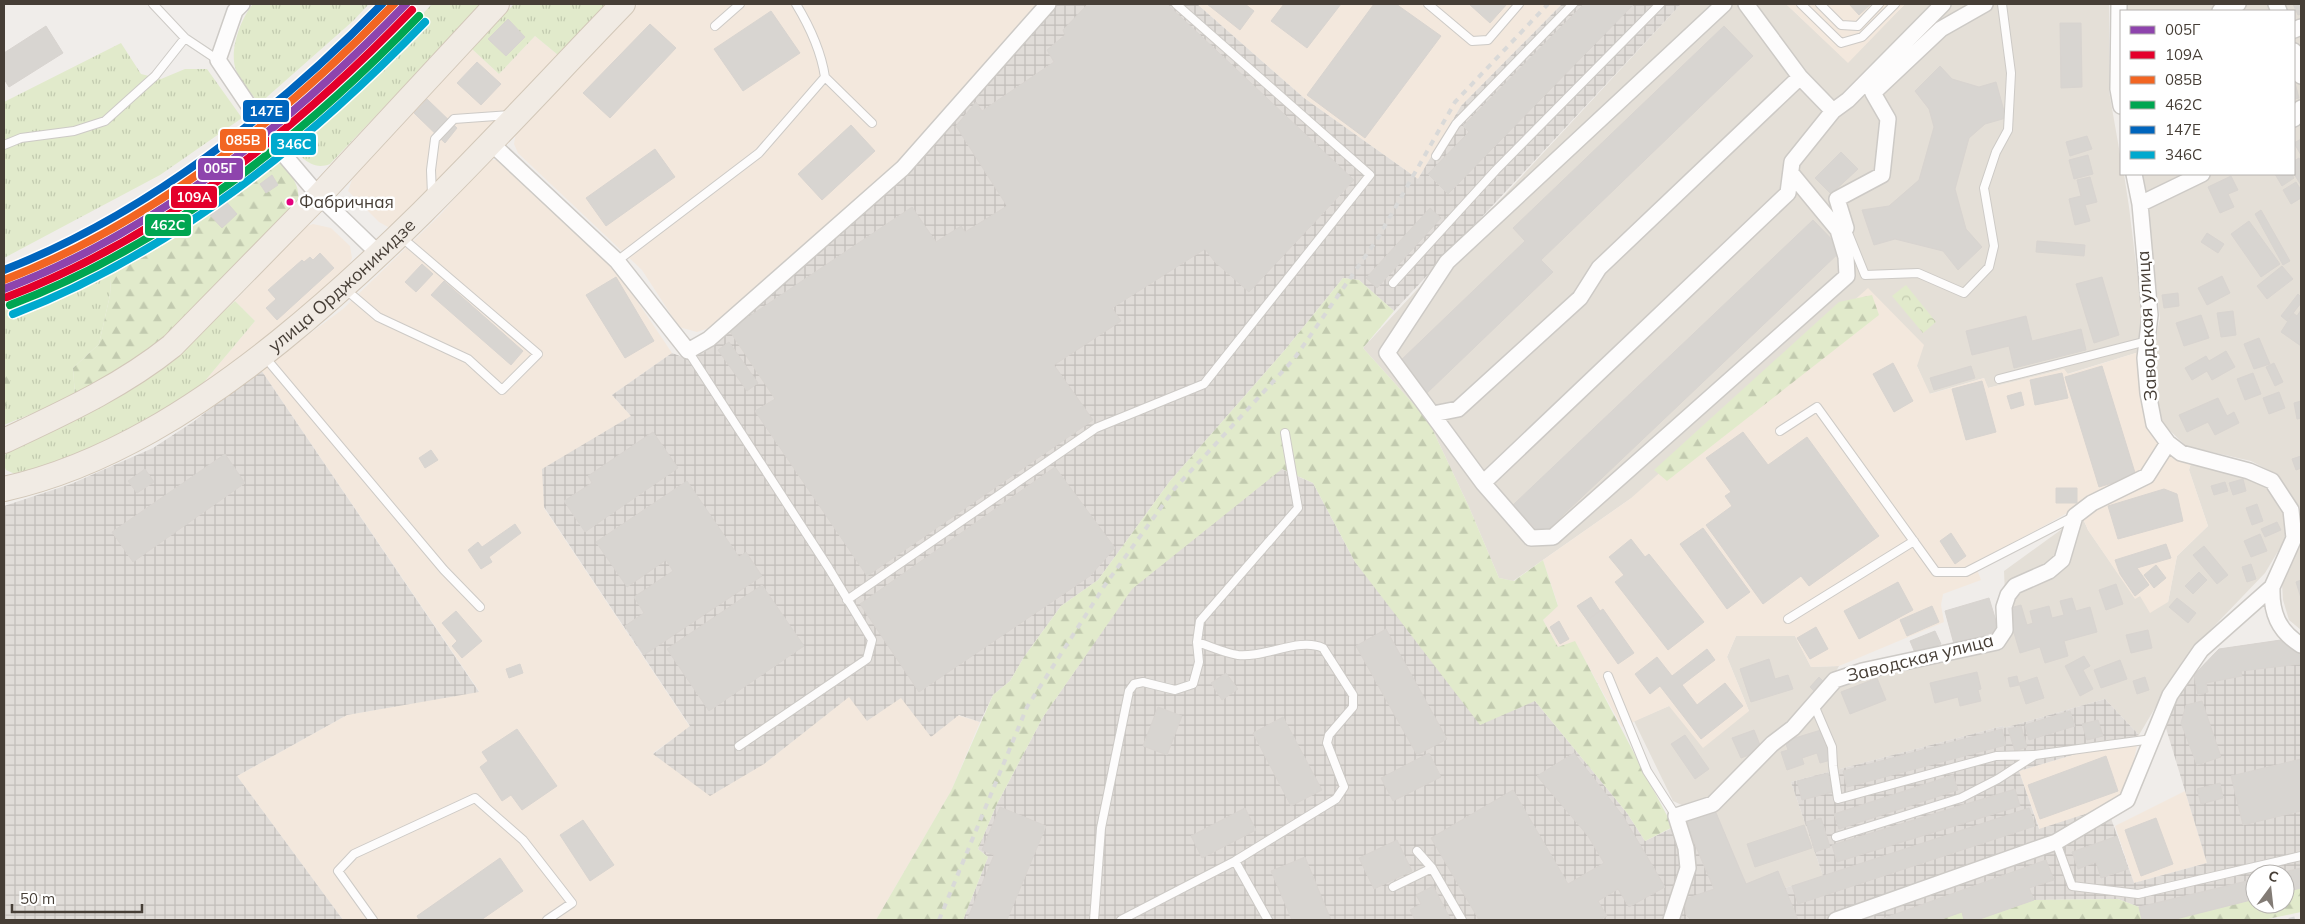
<svg xmlns="http://www.w3.org/2000/svg" width="2305" height="924" font-family="Mulish,sans-serif">
<defs>
<pattern id="industrial-grid" width="8" height="8" patternUnits="userSpaceOnUse" patternTransform="scale(1.25)"><rect width="8" height="8" fill="#e0dcd8"/><path d="M0 4h8M4 0v8" fill="none" stroke="#c2beba"/></pattern>
<pattern id="grass-tufts" width="24" height="20" patternUnits="userSpaceOnUse" patternTransform="scale(1.25)"><rect width="24" height="20" fill="#e1eacb"/><path d="M3 7l-1-3M5 7V3M7 7l1-3M15 17l-1-3M17 17v-4M19 17l1-3" fill="none" stroke="#c2caaf"/></pattern>
<pattern id="forest-firs" width="22" height="20" patternUnits="userSpaceOnUse" patternTransform="scale(1.25)"><rect width="22" height="20" fill="#e1eacb"/><path d="M5 1l3.5 6h-7zM16 11l3.5 6h-7z" fill="#c2caaf"/></pattern>
<pattern id="park-crowns" width="20" height="18" patternUnits="userSpaceOnUse" patternTransform="scale(1.25)"><rect width="20" height="18" fill="#e1eacb"/><path d="M2 6a3 3 0 1 1 6 0M12 15a3 3 0 1 1 6 0" fill="none" stroke="#c2caaf"/></pattern>
</defs>
<rect width="100%" height="100%" fill="#f0edea"/>
<path fill="#e4dfd7" d="M1681,4h105l62,58 57,-58h204v87l12,69v14h3l5,33 13,106 -3,39 -72,22 -3,-5 -76,19 -4,-10 -55,16 -12,-28 -287,133 -117,82 -14,-3 -30,-71 -41,-87 -65,-72z
M2126,4h175v626l-12,-10 -6,-20 -1,-17 19,-43 -1,-32 -22,-33 -27,-14 -65,-15 -24,-23 -11,-64 9,-41 -13,-109 -6,-35h153v-163h-168z
M2191,463l56,14 19,8 18,26 2,27 -21,35 -69,72 -31,46 -26,44 -34,-36 -101,29 -1,-2 -212,56 32,94 -38,12 -39,-4 -32,-76 123,-124 162,-36 8,-7 -3,-70 58,-42 21,-10 5,11 47,68 5,-2 28,6 9,-46 31,-30 -19,-56z
M1736,636h59l16,31 28,-1 -5,9 -44,51 -80,73 -24,8 -13,-6 -39,-80 35,-15 80,5 -22,-54z"/>
<path fill="#f3e8dd" d="M638,4h403l-146,160 -183,163 -15,5 -18,-5 -37,-57 -124,-117 -4,-9 2,-12z
M1197,4h365l-101,102 -43,73 -114,-81z
M1786,4h119l-57,59z
M535,36l23,19 -163,170 -7,2 -9,-5 -31,-31 5,-14 119,-128 27,25z
M489,160h9l119,111 55,82 -60,42 19,21 -87,92 146,219 -37,26 111,11 85,-68 52,2 79,24 -29,69 -75,129h-533l-106,-144 110,-61 132,-24 -218,-321 82,-61 97,-94z
M313,224l18,4 19,18 2,12 -6,13 -50,47 -97,70 56,-67 -20,-20 70,-74z
M1868,288l56,57 -7,21 13,28 54,-16 4,10 76,-19 4,5 71,-22v40l9,36 43,35 -2,7 19,56 -31,30 -9,46 -18,11 -10,-17 -5,3 -47,-69 -10,-23 -103,57 6,16 -38,14 -2,11 3,17 -105,44 -28,1 -16,-31h-59l-9,21 22,54 -46,37 -34,-42 -47,21 -47,-85 -17,5 -15,-27 15,-15 -15,-45 87,-61z
M2139,735l-8,40 -11,21 -13,11 -67,23 -21,-59z
M2185,791l22,72 -73,20 -19,-57z"/>
<path fill="url(#industrial-grid)" d="M1041,4h156l107,94 114,81 43,-73 101,-102h119l-287,307 -35,-31 -16,-2 -59,73 -114,130 -72,99 -37,26 -37,51 -14,24 -17,14 -13,27 -21,-7 -28,22 -30,-39 -34,23 -18,-24 -85,67 -54,32 -57,-42 37,-28 -146,-219 -2,-38 89,-53 -19,-21 60,-42 16,6 15,-6 16,-12 -7,-14 183,-163z
M261,370l218,322 -132,23 -110,61 106,144h-339v-414l67,-22 82,-36 40,-26z
M1281,469l32,14 42,79 180,139 92,112 18,28 69,-33 32,76 32,-13 7,17 38,-12 -32,-94 212,-56 1,2 101,-29 34,36 -120,36 20,58 68,-22 27,76 73,-20 -42,-138 11,-26 18,-24 25,-26 62,-9 20,11v237l-16,4v-18h-30v25l-83,21h-30l-3,-13 -21,-8 -84,1 -57,20h-13l-3,-7 -22,7h-976l25,-63 -10,-8 18,-43 47,-89 89,-129z"/>
<path fill="url(#grass-tufts)" d="M253,4h116l-16,17 -94,83c-7,-11 -21,-25 -24,-37 -5,-19 6,-49 18,-63z
M432,4h50l-152,160c-20,8 -30,-10 -44,-23 54,-41 100,-88 146,-137z
M514,4h93l-49,51 -23,-19 -36,38 -27,-25z
M121,43l20,31 20,5 24,-10h22l35,49 -82,57 -156,83v-156z
M112,261l-2,34 -11,49 -26,24 2,28 -71,29v-114z
M235,301l20,20 -56,67 -77,46 -63,28 -44,12 -9,-4c-5,-10 -1,-17 6,-24l111,-51 41,-29z"/>
<path fill="url(#forest-firs)" d="M270,151c13,15 34,32 27,53l-107,111 -49,41 -66,40 -2,-28 26,-24 11,-49 2,-34 72,-42z
M1343,278l16,2 35,31 -31,37 65,72 41,87 30,71 15,3 29,-21 15,46 -15,14 15,27 17,-6 98,186 -28,14 -18,-28 -92,-112 -55,24 -125,-163 -42,-79 -31,-14 -150,120 -89,128 -47,89 -18,43 10,8 -25,63h-87l75,-129 42,-96 17,-14 14,-24 37,-51 37,-26 72,-99 114,-130z
M1872,295l7,20 -212,166 -13,-11 185,-168z
M4,358l7,16 -5,32 -2,1z
M2301,888v24l-38,8h-91l83,-21v5h30v-12z
M2118,899l21,8 3,13h-165l57,-20z
M1962,912l2,8h-25z"/>
<path fill="url(#park-crowns)" d="M1906,285l30,37 -13,11 -31,-37z"/>
<path fill="#d8d5d1" stroke="#d8d4d0" d="M1088,4h79l187,176 -105,112 -35,-31 -9,-12 -93,59 9,13 -67,44 39,55 -226,156 -112,-165 20,-12 -46,-69 183,-123 24,35 25,-16 4,6 42,-26 -51,-80 20,-24 6,9 72,-49 -7,-12 18,-15 -2,-5z
M1207,4h38l9,7 -14,19z
M1284,4h57l-34,44 -36,-27z
M1374,4h22l45,32 -76,102 -58,-43z
M1469,4h38l-17,19z
M1584,4h50l-186,190 -20,-20 41,-42 -6,-6z
M1849,4h22l-12,11z
M2293,4h8v10l-3,1z
M771,11l29,42 -57,38 -29,-42z
M508,19l17,18 -19,19 -18,-17z
M2060,23h21l1,64 -21,1z
M650,24l26,24 -66,70 -27,-25z
M46,26l17,27 -54,34 -5,-8v-26z
M1724,26l29,30 -212,204 12,12 -126,121 -29,-30 127,-122 -12,-13z
M477,62l24,22 -20,21 -24,-22z
M1940,66l12,13 27,8 17,-5 10,36 -21,6 -16,14 -14,51 11,40 16,18 -24,23 -15,-19 -48,-12 -21,6 -12,-35 27,-4 30,-26 15,-53 -5,-18 -14,-18z
M2294,79l5,19 -5,1z
M427,99l30,29 -12,15 -31,-30z
M851,125l24,26 -53,49 -24,-26z
M2087,136l5,13 -22,7 -4,-14z
M2301,139v16l-7,-12z
M655,149l20,28 -69,49 -20,-28z
M1841,152l17,17 -27,25 -16,-16z
M2088,155l5,19 -19,5 -5,-19z
M2299,158l2,4v23l-7,-11v-13z
M2275,174h17l2,4 -12,8z
M272,175l6,10 -12,8 -6,-9z
M2231,176l7,14 -10,4 6,13 -14,6 -12,-26z
M2090,177l7,25 -12,3 5,16 -15,4 -6,-26 12,-3 -4,-16z
M2296,182l5,8v8l-10,6 -8,-14z
M223,198l14,16 -15,14 -15,-16z
M1430,208l11,10 -64,70 -11,-10z
M2261,210l29,51 -7,4 -28,-51z
M1813,220l29,30 -300,285 -29,-30z
M2249,221l31,43 -19,13 -30,-43z
M2207,233l17,11 -6,9 -17,-11z
M2037,241l48,4 -1,11 -48,-4z
M320,253l14,15 -57,52 -11,-12 10,-9 -8,-9 34,-30 2,2 6,-5 3,3z
M422,264l11,10 -17,18 -11,-10z
M2282,266l11,13 -26,20 -10,-13z
M2222,276l8,17 -23,12 -9,-17z
M616,277l38,64 -29,17 -39,-63z
M2102,277l17,58 -25,8 -18,-59z
M444,281l79,70 -12,14 -80,-70z
M2178,293l1,13 -15,2 -2,-13z
M2298,294l3,3v6l-14,18 -6,-5z
M2301,310v36l-20,-14 12,-19 4,3z
M2233,311l3,24 -15,2 -4,-24z
M2201,315l8,23 -25,8 -8,-23z
M2026,316l6,25 49,-12 5,21 -72,18 -5,-22 -37,9 -6,-24z
M2259,338l11,26 -16,5 -10,-25z
M729,342l29,41 -11,8 -29,-41z
M2226,351l9,16 -23,13 -5,-9 -15,9 -7,-12 21,-12 3,5z
M1893,363l20,38 -19,11 -21,-38z
M2274,363l9,19 -8,4 -9,-19z
M1971,366l4,12 -41,12 -4,-12z
M2102,366l34,110 -37,11 -34,-110z
M2062,373l6,25 -33,7 -5,-25z
M2253,373l8,21 -16,6 -8,-21z
M1982,381l14,51 -30,8 -14,-51z
M2021,392l3,13 -13,4 -4,-13z
M2279,392l6,16 -16,6 -6,-16z
M2218,398l9,18 7,-4 5,11 -24,12 -7,-13 -21,10 -8,-17z
M2301,401v17l-4,1 -3,-16z
M653,432l25,36 -93,64 -21,-31 28,-18 -4,-7z
M1743,432l25,33 39,-28 72,99 -70,50 -8,-10 -38,28 -57,-79 26,-19 -7,-10 6,-4 -25,-34z
M431,450l7,10 -13,8 -6,-10z
M225,454l20,29 -112,79 -21,-30z
M2301,456v12l-5,2 -4,-11z
M1055,467l60,81 -25,28 -171,116 -59,-88z
M145,469l9,13 -17,11 -9,-12z
M2243,479l3,12 -13,4 -4,-12z
M687,481l52,76 7,-5 16,24 -118,79 -19,-29 19,-13 -10,-16 39,-26 -7,-11 -39,27 -31,-45z
M2225,482l3,9 -14,4 -3,-9z
M2056,488h21v15h-21z
M2164,489l13,5 6,27 -65,18 -10,-33z
M2257,504l6,17 -11,4 -6,-17z
M2277,522l4,8 -16,7 -4,-8z
M515,524l6,9 -32,24 3,5 -11,7 -13,-19 10,-8 4,5z
M1703,528l47,64 -23,17 -47,-65z
M1951,533l15,23 -11,8 -15,-23z
M2260,534l7,17 -16,6 -7,-16z
M1631,539l14,18 4,-3 55,68 -36,28 -53,-68 9,-7 -15,-18z
M2166,544l5,14 -34,10 12,17 -14,11 -15,-22 -5,-14z
M2204,546l24,29 -11,9 -24,-29z
M2251,564l5,15 -9,3 -5,-15z
M2156,565l10,13 -12,10 -10,-13z
M2199,572l8,8 -14,14 -8,-8z
M2301,580v18l-5,-16z
M1898,582l15,28 -54,29 -15,-28z
M2116,584l7,20 -17,6 -7,-20z
M762,585l42,61 -95,65 -42,-62z
M1591,597l9,14 -13,9 -10,-14z
M1989,598l10,33 -45,13 -9,-33z
M2072,598l4,13 14,-4 7,25 -33,9 4,15 -23,7 -5,-16 -20,6 -13,-44 14,-4 6,20 6,-2 -3,-12 19,-5 3,12 12,-3 -4,-14z
M2177,598l19,15 -8,10 -19,-16z
M1932,606l7,16 -32,14 -7,-16z
M1603,609l31,44 -16,11 -31,-44z
M456,611l26,30 -20,17 -10,-12 5,-5 -15,-18z
M1559,621l10,18 -9,5 -10,-17z
M1816,627l12,22 -18,10 -13,-21z
M1386,629l61,110 -30,16 -61,-109z
M2148,630l4,18 -21,5 -5,-18z
M1935,631l6,13 -25,11 -6,-14z
M2281,640l20,11v13l-60,7 1,5 -36,7 2,9 -10,3 -4,-20 25,-26z
M1707,649l8,11 -33,25 15,20 28,-22 18,23 -42,33 -41,-53 -10,8 -15,-20 22,-17 15,19z
M2084,656l6,10 -7,4 10,19 -13,7 -15,-30z
M1769,659l6,20 13,-4 5,14 -42,13 -11,-33z
M2120,660l7,19 -26,9 -7,-18z
M520,664l3,9 -14,5 -3,-9z
M1977,672l4,17 -3,1 3,11 -21,5 -2,-9 -23,6 -5,-20z
M1226,673l12,16 -16,11 -11,-17z
M2017,676l2,9 -9,2 -2,-9z
M1819,677l6,6 -9,10 -6,-6z
M2037,677l7,21 -18,6 -7,-21z
M2145,677l4,13 -12,4 -4,-13z
M1877,678l9,22 -36,14 -9,-22z
M2202,701l19,56 -24,8 -16,-42 5,-18z
M1158,707l24,9 -15,39 -24,-9z
M2070,711l5,15 -46,14 -4,-15z
M1283,717l39,73 -31,16 -38,-73z
M2098,720l5,16 -16,4 -5,-16z
M2021,726l6,21 -12,4 -7,-22z
M517,729l40,57 -35,24 -11,-15 -9,6 -22,-34 8,-6 -6,-9z
M2002,729l4,16 -159,42 -4,-16z
M1754,730l8,20 -21,8 -9,-20z
M1821,730l10,30 -11,3 -3,-10 -15,5 2,6 -17,6 -6,-18 7,-2 -3,-9z
M1685,735l24,34 -14,10 -24,-35z
M1429,753l12,24 -48,24 -12,-23z
M1574,753l49,63 42,71 -36,20 -11,-18 -20,12 9,15 -7,4h-121l-48,-82 82,-48 55,94 36,-21 -16,-27 -51,-60z
M2106,756l12,35 -78,28 -12,-34z
M2301,759v52l-58,14 -12,-49z
M1828,773l5,19 -31,8 -5,-19z
M1953,775l5,15 -119,39 -5,-15z
M2220,783l3,15 -22,6 -4,-15z
M2015,789l5,17 -183,56 -5,-17z
M1000,807l46,19 -39,94h-40l27,-65 -12,-5z
M1245,808l11,22 -54,28 -11,-22z
M1714,808l32,76 32,-13 20,49h-107l-5,-5 -1,-16 29,-10 -29,-68z
M2029,808l6,18 -237,78 -6,-18z
M1821,818l9,29 -15,5 -9,-30z
M2156,818l17,46 -32,12 -16,-46z
M583,820l31,45 -24,16 -30,-46z
M1804,825l8,23 -57,19 -8,-23z
M2117,836l11,33 -27,9 -5,-16 -18,7 -6,-17z
M1397,840l15,31 -38,18 -15,-31z
M1305,857l26,63h-39l-21,-49z
M500,858l23,33 -42,29h-62l-2,-4z
M2046,860l8,20 -25,8 5,12 -57,20h-13l-2,-8 -23,8h-60z
M2301,868v20l-16,4v-18h-10z
M2255,879v20l-83,21h-30l-3,-13z
M1433,886l18,34h-36l-5,-10 11,-6 -5,-9z"/>
<g fill="none" stroke-linecap="round" stroke-linejoin="round">
<defs>
<path id="service" d="M153,4l32,34 33,22
M1428,4l44,37 16,-1 31,-36
M1801,4l40,39 21,-6 33,-33
M1820,4l21,21 17,1 21,-22
M715,26l25,-22
M825,77l47,46
M4,145l17,-7 53,-7 31,-10 50,-45 30,-38
M1436,156l20,-32 117,-120
M432,195l-1,-25 4,-31 19,-20 57,-4
M1846,228l19,47 53,-2 46,20 25,-26 5,-21 -10,-58 12,-36 12,-22 3,-57 -9,-69
M617,261l142,-108 66,-76c-4,-26 -15,-50 -29,-73
M1393,283l103,-113 164,-166
M345,289l33,28 90,42 34,31 36,-36 -138,-118
M688,351l140,216 44,73 -5,19 -128,87
M264,356l180,214 36,37
M1999,379l148,-38
M1780,431l37,-24 119,165h30l107,-55
M847,600l249,-172 108,-44 166,-209 -194,-171
M1788,619l126,-78
M1197,642c13,4 27,11 41,13 26,3 62,-18 85,-7l30,47v12l-24,28 -2,8 17,44 -8,12 -101,62 33,59
M1608,676l39,95 29,45
M1814,705l18,42 1,19 5,33 158,-43 37,-1
M1836,837l125,-39 37,-19 37,-24 117,-16
M2056,842l16,44 66,8 163,-38
M1417,851l15,17 30,52
M1393,887l39,-19
M373,920l-35,-49 16,-17 121,-56 48,42 49,63 -25,17
M1094,920l7,-92 28,-137 5,-7 9,-2 32,8 18,-6 6,-22 -2,-20 3,-21 98,-113 -13,-75
M1121,920l114,-59"/>
<path id="minor" d="M242,4l-7,7 -17,49 56,83 45,53 60,58
M1724,4l-277,258 -60,91 96,130 305,-290 4,-31 41,-51 15,-11 95,-96
M2119,4l-1,85 3,17
M2276,4l3,7
M2220,11l18,-7
M2294,30l7,-3
M2294,51l7,25
M1800,77l33,34
M2294,119l7,-11
M491,143l126,118 71,90 21,-12 194,-171 145,-164
M2140,204l62,-30
M1846,228l-9,-29 45,-24 6,-56 -15,-26 68,-64 44,-25
M1433,414l25,-5 122,-111 19,-30 201,-191 -54,-73
M1483,483l48,55 22,-1 294,-261 -1,-19 -8,-27 -47,-57
M2272,587c-1,25 6,44 29,58
M1671,920l17,-52 -2,-20 -10,-32 37,-12 59,-60 21,-16 42,-48 27,-9 135,-29 8,-12 -1,-23 4,-12 7,-9 34,-15 13,-11 13,-44 17,-13 55,-27 21,-33
M1836,920l220,-78 71,-42 43,-105 31,-45 71,-63 22,-49 -3,-28 -19,-29 -23,-10 -68,-18 -13,-10 -14,-19 -6,-31 -3,-35 5,-43 -10,-111 -6,-30"/>
<g id="primary">
<path d="M4,441c59,-28 117,-54 168,-95l147,-150 178,-192"/>
<path id="s1" d="M4,489c103,-23 195,-83 276,-148 125,-101 232,-222 343,-337"/>
</g>
</defs>
<use href="#service" stroke="#cdcac6" stroke-width="10"/>
<use href="#minor" stroke="#cdcac6" stroke-width="18"/>
<use href="#primary" stroke="#d2c7b8" stroke-width="26"/>
<use href="#service" stroke="#fdfcfc" stroke-width="8"/>
<use href="#minor" stroke="#fdfcfc" stroke-width="15"/>
<use href="#primary" stroke="#f1ebe4" stroke-width="24"/>
<path stroke="#d9d9d8" stroke-width="4" stroke-dasharray="6 6" stroke-linecap="butt" d="M939,920l88,-213 78,-122 70,-97 119,-129 84,-121 77,-136 93,-98
M2289,920l12,-3"/>
<defs>
<path id="rail-1" d="M4,289c155,-59 288,-167 402,-285"/>
<path id="rail-2" d="M7,297c157,-60 290,-168 405,-287"/>
<path id="rail-3" d="M4,280c148,-57 281,-164 390,-276"/>
<path id="rail-4" d="M10,305c158,-60 293,-169 409,-289"/>
<path id="rail-5" d="M4,270c141,-55 273,-158 378,-266"/>
<path id="rail-6" d="M13,314c159,-61 295,-171 412,-292"/>
</defs>
<use href="#rail-1" stroke="#fff" stroke-width="11"/>
<use href="#rail-2" stroke="#fff" stroke-width="11"/>
<use href="#rail-3" stroke="#fff" stroke-width="11"/>
<use href="#rail-4" stroke="#fff" stroke-width="11"/>
<use href="#rail-5" stroke="#fff" stroke-width="11"/>
<use href="#rail-6" stroke="#fff" stroke-width="11"/>
<use href="#rail-1" stroke="#8e44ad" stroke-width="8"/>
<use href="#rail-2" stroke="#e4002b" stroke-width="8"/>
<use href="#rail-3" stroke="#f26522" stroke-width="8"/>
<use href="#rail-4" stroke="#00a651" stroke-width="8"/>
<use href="#rail-5" stroke="#0065bd" stroke-width="8"/>
<use href="#rail-6" stroke="#00a9ce" stroke-width="8"/>
</g>
<circle fill="#e5007d" stroke="#fff" stroke-width="2" cx="290" cy="202" r="4.5"/>
<g text-anchor="middle" stroke-width="5" stroke-linejoin="round" paint-order="stroke">
<g font-size="17" fill="#463e36" stroke="#fff" text-anchor="start">
<text x="299" y="208">Фабричная</text>
</g>
<g font-size="18" fill="#463e36" stroke="#fff">
<text dy="6" stroke="none"><textPath href="#s1" startOffset="399">улица Орджоникидзе</textPath></text>
<text transform="translate(2147 326) rotate(-93)" y="6">Заводская улица</text>
<text transform="translate(1920 658) rotate(-14)" y="6">Заводская улица</text>
</g>
</g>
<g stroke="#fff" stroke-width="2">
<rect x="242" y="99" width="48" height="24" rx="5" fill="#0065bd"/>
<rect x="219" y="128" width="48" height="24" rx="5" fill="#f26522"/>
<rect x="270" y="132" width="47" height="24" rx="5" fill="#00a9ce"/>
<rect x="197" y="157" width="47" height="24" rx="5" fill="#8e44ad"/>
<rect x="170" y="185" width="48" height="24" rx="5" fill="#e4002b"/>
<rect x="144" y="213" width="48" height="24" rx="5" fill="#00a651"/>
</g>
<g font-size="14" text-anchor="middle" font-weight="bold" fill="#fff">
<text x="266" y="116">147Е</text>
<text x="243" y="145">085В</text>
<text x="294" y="149">346С</text>
<text x="220" y="173">005Г</text>
<text x="194" y="202">109А</text>
<text x="168" y="230">462С</text>
</g>
<rect width="2305" height="924" fill="none" stroke="#463e36" stroke-width="10"/>
<rect x="2120" y="10" width="175" height="165" fill="#ffffff" stroke="#b5b2af"/>
<rect x="2130" y="26" width="25" height="8" fill="#8e44ad" stroke="#b5b2af"/>
<text x="2165" y="35" font-size="15" fill="#463e36">005Г</text>
<rect x="2130" y="51" width="25" height="8" fill="#e4002b" stroke="#b5b2af"/>
<text x="2165" y="60" font-size="15" fill="#463e36">109А</text>
<rect x="2130" y="76" width="25" height="8" fill="#f26522" stroke="#b5b2af"/>
<text x="2165" y="85" font-size="15" fill="#463e36">085В</text>
<rect x="2130" y="101" width="25" height="8" fill="#00a651" stroke="#b5b2af"/>
<text x="2165" y="110" font-size="15" fill="#463e36">462С</text>
<rect x="2130" y="126" width="25" height="8" fill="#0065bd" stroke="#b5b2af"/>
<text x="2165" y="135" font-size="15" fill="#463e36">147Е</text>
<rect x="2130" y="151" width="25" height="8" fill="#00a9ce" stroke="#b5b2af"/>
<text x="2165" y="160" font-size="15" fill="#463e36">346С</text>
<g transform="translate(2270 889) rotate(15)"><circle r="24" fill="#ffffff" stroke="#b5b2af"/>
<path d="M0-4L9 19L0 12L-9 19Z" fill="#827b75"/>
<text y="-8" font-size="14" font-weight="bold" text-anchor="middle" fill="#463e36">С</text>
</g>
<path d="M12 904v8h130v-8" fill="none" stroke="#463e36" stroke-width="2.5"/>
<text x="20" y="904" font-size="15" fill="#463e36" stroke="#ffffff" stroke-width="4" paint-order="stroke">50 m</text>
</svg>
